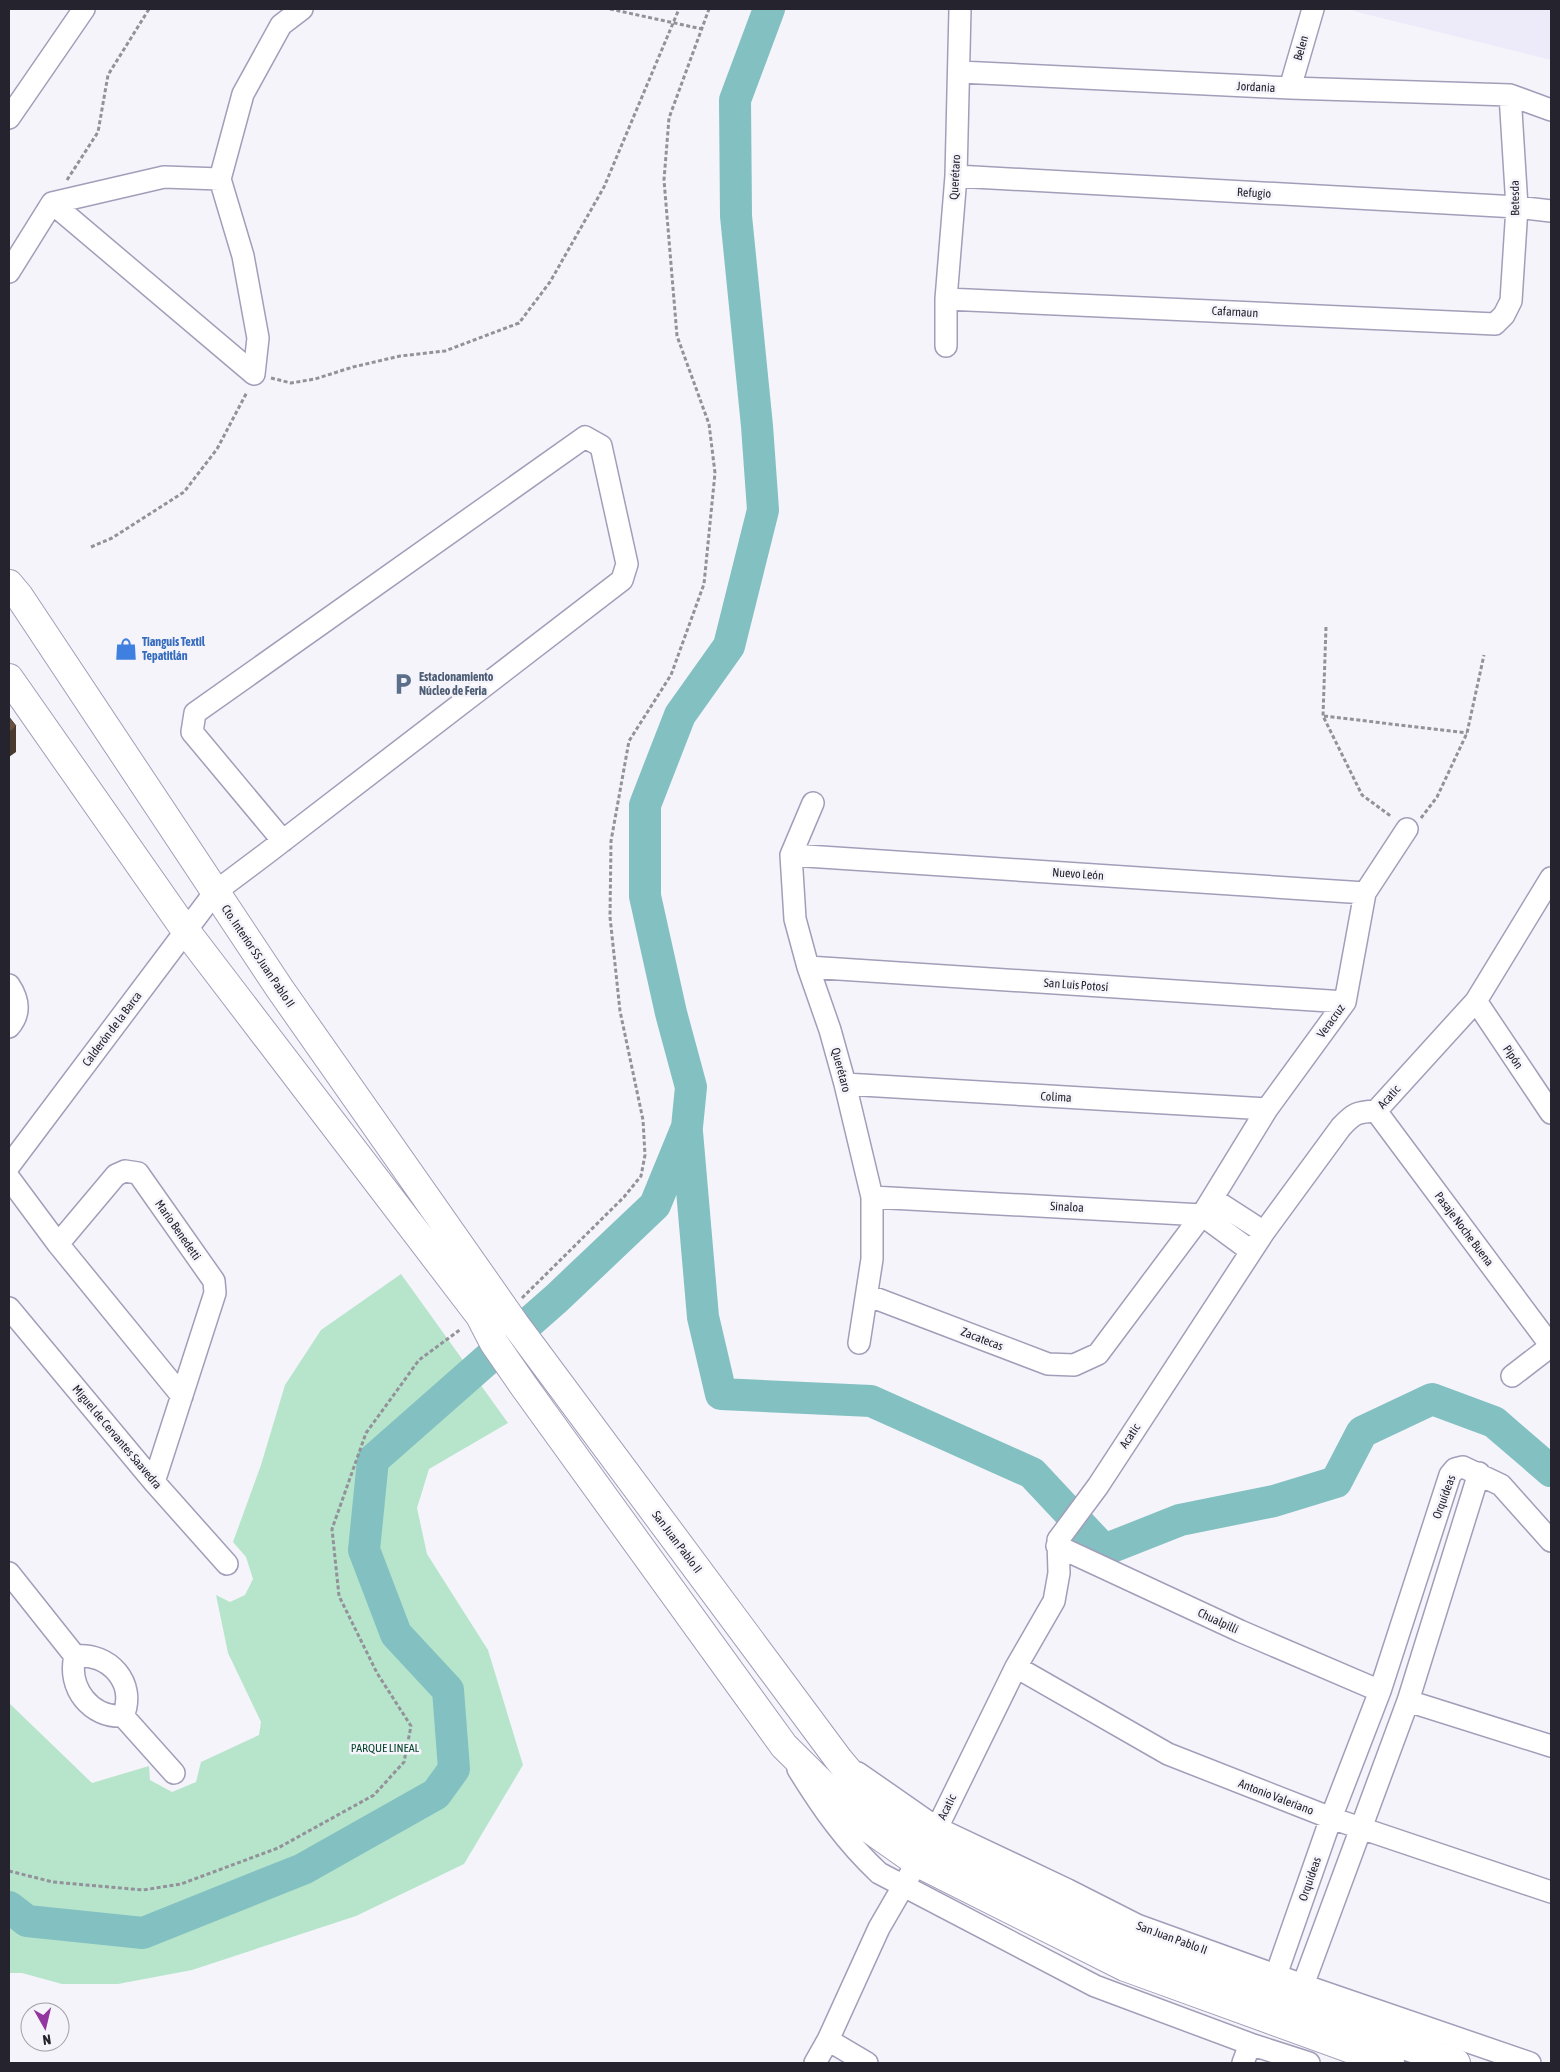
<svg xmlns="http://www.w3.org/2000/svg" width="1560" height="2072" font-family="'Asap Condensed',sans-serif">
<rect width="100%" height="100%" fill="#f5f4fa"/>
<path fill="#edebfa" d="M1355,9h196v51l-198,-49z"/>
<path fill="#b6e5cb" d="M401,1274l107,149 -79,46 -12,39 10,46 61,96 35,115 -59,99 -108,52 -164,54 -74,14h-56l-40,-11h-13v-270l83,80 57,-17 1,14 22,12 24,-10 5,-20 58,-27 2,-13 -33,-69 -12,-58 14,7 15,-7 8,-16 -7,-22 -13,-15 28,-77 24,-80 36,-55z"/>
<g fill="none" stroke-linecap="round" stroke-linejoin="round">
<path stroke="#83c0c2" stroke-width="32" d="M687,1132l16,185 18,77 150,7 161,72 72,77 76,-30 94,-19 62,-19 26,-50 70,-33 62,23 57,49
M9,1907l18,14 116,12 160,-64 133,-75 18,-25 -6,-79 -52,-56 -32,-84 9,-90 184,-162 98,-93 32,-78 4,-40 -20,-74 -26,-117v-91l35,-90 49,-69 34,-136 -6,-84 -21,-210 -1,-116 34,-91"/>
<defs>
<path id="minor" d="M959,72l331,16 220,7 41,15
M1290,88l23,-79
M9,118l75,-109
M956,176l561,31 34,4
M52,203l202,171
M9,272l43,-69 112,-26 56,2
M946,299l549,25 9,-9 7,-14 6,-94 -7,-112
M946,346v-47l10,-123 4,-167
M254,374l4,-36 -15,-82 -23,-77 23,-85 38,-69 21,-16
M813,803l-22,52 4,64 13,48 22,63 15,54 27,113v62l-13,84
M791,855l574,38
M808,967l537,35
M9,985c10,15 12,28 0,42
M1476,1001l75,112
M845,1084l422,25
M1376,1111l175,235
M9,1166l206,-274 52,-39 355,-273 5,-16 -26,-118 -16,-9 -390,276 -3,19 91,109
M9,1178l49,66 124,152
M872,1197l330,18 49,36
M1213,1199l51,33
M58,1244l58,-69 9,-4 13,2 76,108 1,12 -61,189
M867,1295l181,69 26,1 24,-11 104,-139 65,-106 78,-107 20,-109 42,-64
M9,1308l145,174 73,82
M1512,1376l39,-30
M1057,1546l183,85 140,60
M9,1573l66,83
M75,1656c34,-4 62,27 48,60
M75,1656c-8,32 16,62 48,60
M1016,1667l152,87 163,64 220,74
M1408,1701l143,45
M123,1716l51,57
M798,1769c24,39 48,73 81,104l216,113 158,59 56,18
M858,1773l79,55 131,62 69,35 166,60 227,78
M1276,1975l55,-157 49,-127 70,-216 5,-6 8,-2 38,18 50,56
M1303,1985l105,-284 71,-228
M828,2040l39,23
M815,2063l13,-23 51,-112 58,-100 79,-161 38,-66 5,-28 -1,-33 40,-54 166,-254 77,-105c13,-14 16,-15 35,-16l100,-110 75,-123
M1243,2063l7,-19"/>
<path id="major" d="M9,584l10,12 261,393 235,335 324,436 37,44 51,41 196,96 186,71 147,51
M9,678l177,253 294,385 14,27 29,42 261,361 80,79 54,38 207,104 265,96"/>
</defs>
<use href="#minor" stroke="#a29eb9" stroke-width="24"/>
<use href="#major" stroke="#a29eb9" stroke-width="30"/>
<path stroke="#93929a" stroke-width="3" stroke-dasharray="4 2.5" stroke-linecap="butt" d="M610,9l92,20
M67,180l31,-48 10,-57 41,-66
M271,378l20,5 24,-4 38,-12 47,-11 45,-5 74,-28 31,-41 54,-95 75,-178
M91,547l21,-9 72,-46 33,-43 30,-57
M1326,627l-3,89 39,79 30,22
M1324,716l143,17
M1421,818l16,-21 30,-64 17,-78
M522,1298l102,-101 17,-21 4,-21 -2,-35 -23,-109 -10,-94 1,-76 18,-100 42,-66 33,-91 11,-111 -6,-49 -32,-88 -13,-156 5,-62 40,-109
M9,1871l44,11 90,8 38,-6 97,-36 96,-53 30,-33 7,-36 -34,-53 -38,-77 -7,-67 34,-96 53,-73 42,-31"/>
<use href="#minor" stroke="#fff" stroke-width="21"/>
<use href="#major" stroke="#fff" stroke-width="28"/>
</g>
<path fill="#4a392e" d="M16,726v26l-7,5v-25z"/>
<path fill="#695142" stroke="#4a392e" d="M9,717l7,9 -7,6z"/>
<defs>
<symbol id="shop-bare" viewBox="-9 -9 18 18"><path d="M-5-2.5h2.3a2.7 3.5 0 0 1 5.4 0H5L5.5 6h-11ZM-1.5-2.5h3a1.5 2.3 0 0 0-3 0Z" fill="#3f7fe0" stroke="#f5f4fa" stroke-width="2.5" paint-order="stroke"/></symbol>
<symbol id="parking-bare" viewBox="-9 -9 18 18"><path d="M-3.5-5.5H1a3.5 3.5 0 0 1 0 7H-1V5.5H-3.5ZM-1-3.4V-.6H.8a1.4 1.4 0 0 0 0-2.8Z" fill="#5c6f8a" stroke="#f5f4fa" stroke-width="2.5" paint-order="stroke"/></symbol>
</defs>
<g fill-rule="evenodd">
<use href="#shop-bare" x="110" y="633" width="32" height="32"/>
<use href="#parking-bare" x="387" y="668" width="32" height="32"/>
</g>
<g text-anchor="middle" stroke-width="5" stroke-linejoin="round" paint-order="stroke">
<g font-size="12" fill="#25232e" stroke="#f5f4fa">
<text transform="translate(1301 48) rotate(-74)" y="4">Belen</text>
<text transform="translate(1256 87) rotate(3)" y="4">Jordania</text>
<text transform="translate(955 177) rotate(-87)" y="4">Querétaro</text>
<text transform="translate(1254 193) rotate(3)" y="4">Refugio</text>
<text transform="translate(1515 198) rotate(-91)" y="4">Betesda</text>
<text transform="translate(1235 312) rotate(3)" y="4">Cafarnaun</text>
<text transform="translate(1078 874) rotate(4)" y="4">Nuevo León</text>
<text transform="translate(258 956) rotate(56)" y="4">Cto. Interior SS Juan Pablo II</text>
<text transform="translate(1076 985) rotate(4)" y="4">San Luis Potosí</text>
<text transform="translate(1331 1021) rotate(-54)" y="4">Veracruz</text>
<text transform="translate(112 1029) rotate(-53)" y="4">Calderón de la Barca</text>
<text transform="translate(1513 1057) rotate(56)" y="4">Pipón</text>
<text transform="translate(841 1070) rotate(75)" y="4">Querétaro</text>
<text transform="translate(1056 1097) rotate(3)" y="4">Colima</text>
<text transform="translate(1389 1097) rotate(-48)" y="4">Acatic</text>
<text transform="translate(1067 1207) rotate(3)" y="4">Sinaloa</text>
<text transform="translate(1464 1229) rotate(53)" y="4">Pasaje Noche Buena</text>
<text transform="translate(178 1230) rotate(55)" y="4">Mario Benedetti</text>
<text transform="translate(982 1339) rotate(21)" y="4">Zacatecas</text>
<text transform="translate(1130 1436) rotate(-57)" y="4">Acatic</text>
<text transform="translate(117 1437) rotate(50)" y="4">Miguel de Cervantes Saavedra</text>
<text transform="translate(1444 1497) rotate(-70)" y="4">Orquídeas</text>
<text transform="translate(677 1542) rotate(53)" y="4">San Juan Pablo II</text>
<text transform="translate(1218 1621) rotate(25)" y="4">Chualpilli</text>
<text transform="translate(1276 1797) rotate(21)" y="4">Antonio Valeriano</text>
<text transform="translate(947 1807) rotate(-64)" y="4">Acatic</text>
<text transform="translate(1310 1879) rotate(-71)" y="4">Orquídeas</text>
<text transform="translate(1172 1938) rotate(20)" y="4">San Juan Pablo II</text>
</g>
<g font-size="12" font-weight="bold" fill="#366cbe" stroke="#f5f4fa" text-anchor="start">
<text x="142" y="646">Tianguis Textil<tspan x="142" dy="14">Tepatitlán</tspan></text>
</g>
<g font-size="12" font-weight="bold" fill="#4e5e75" stroke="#f5f4fa" text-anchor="start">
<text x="419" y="681">Estacionamiento<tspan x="419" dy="14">Núcleo de Feria</tspan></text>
</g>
<g font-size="12" fill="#0d492f" stroke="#f5f4fa">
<text x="385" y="1752">PARQUE LINEAL</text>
</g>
</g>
<rect width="1560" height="2072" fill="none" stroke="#25232e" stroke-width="20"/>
<g transform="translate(45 2027) rotate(172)"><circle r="24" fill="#f5f4fa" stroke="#a2a0a8"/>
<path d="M0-4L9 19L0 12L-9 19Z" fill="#94369f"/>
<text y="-8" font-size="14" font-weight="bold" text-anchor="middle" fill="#25232e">N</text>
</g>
</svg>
